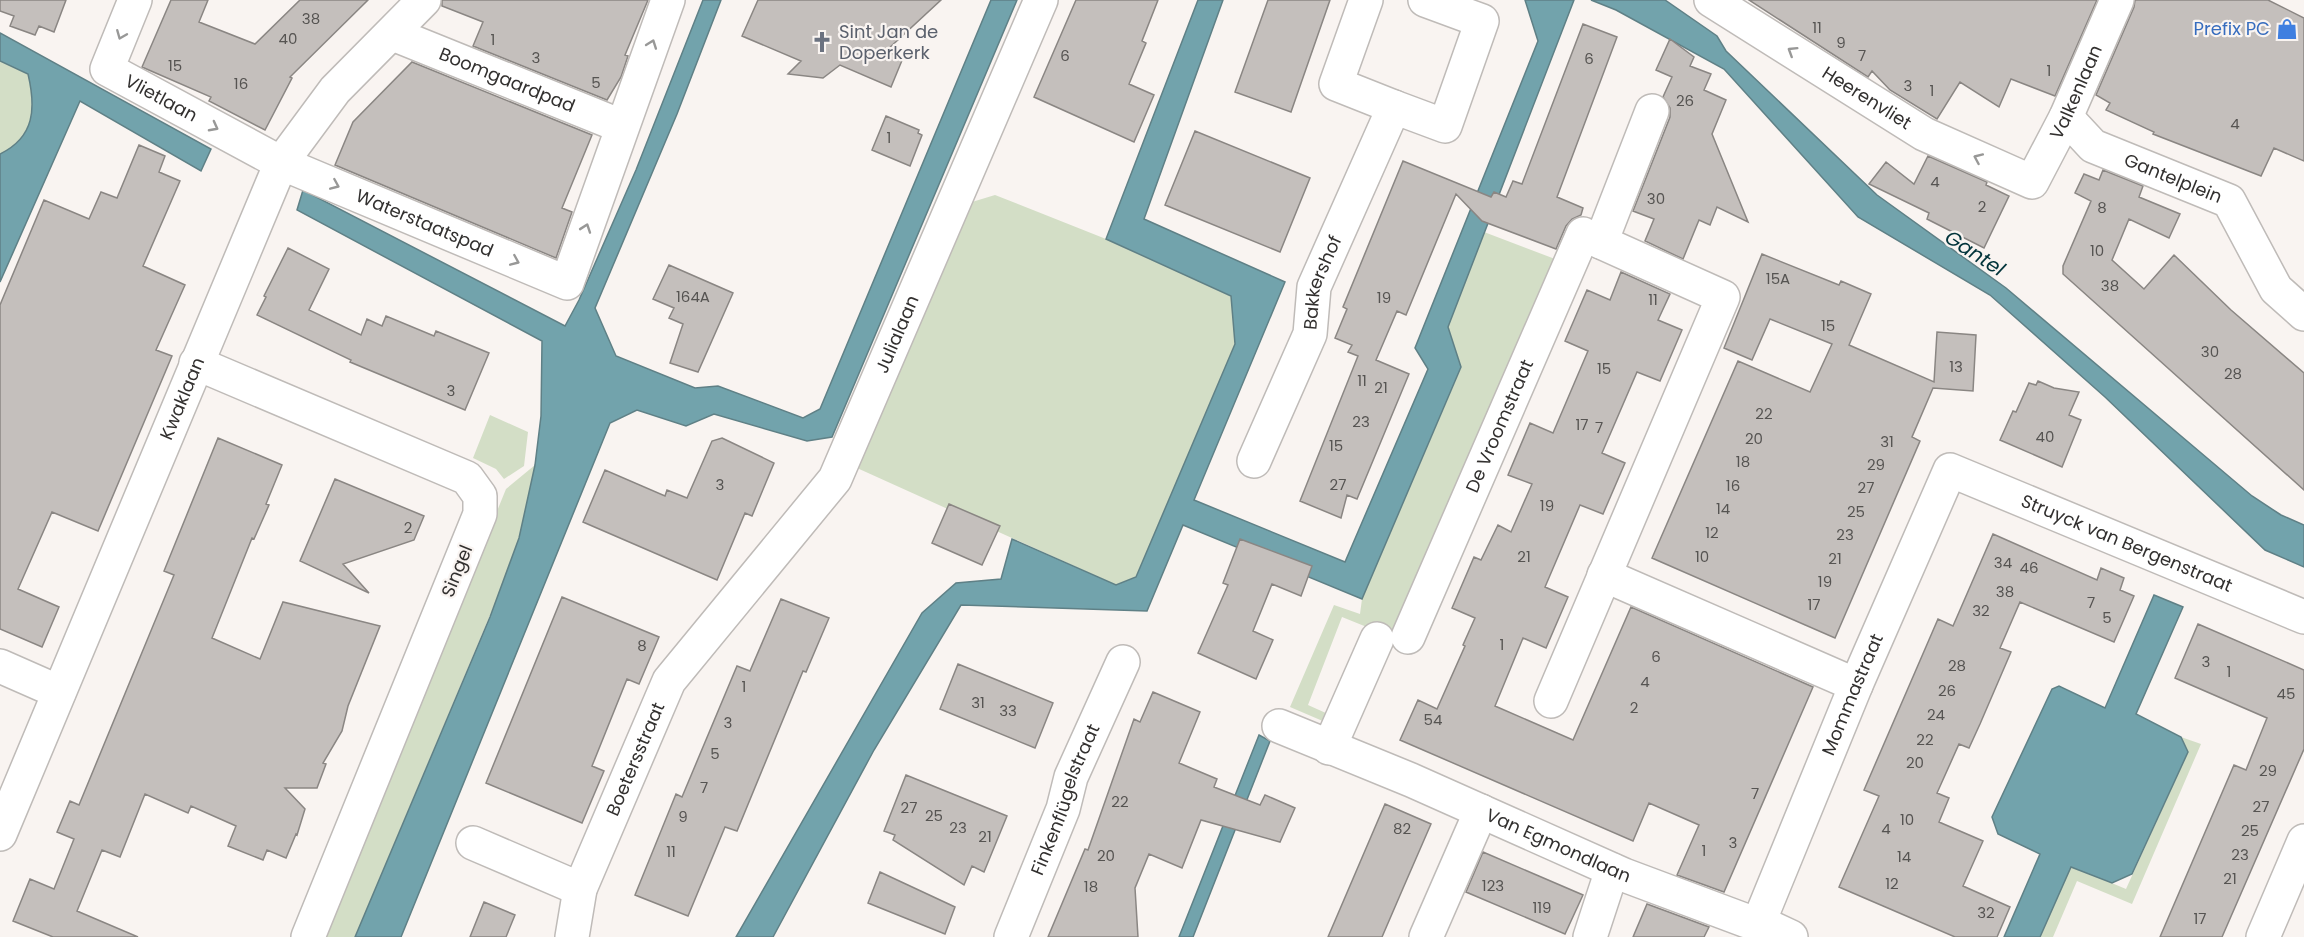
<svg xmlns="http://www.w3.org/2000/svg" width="2304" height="937" font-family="Poppins,sans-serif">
<rect width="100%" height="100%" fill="#f9f4f1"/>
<path fill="#d3dec6" d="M0,61l28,13c8,34 7,63 -28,80z
M995,195l111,44 125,57 4,48 -99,233 -20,8 -259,-117 115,-266z
M1484,232l71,27 -161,379 -52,-21 -34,88 20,9 -3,8 -35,-15 44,-102 26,9 2,-15 99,-231 -13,-41z
M490,415l38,17 -4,34 -20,13 -8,-10 -23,-11z
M535,465l-16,73 -13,39 -151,360h-31l182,-448z
M2181,737l20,7 -69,160 -55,-23 -24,56h-13l31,-71 55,23 62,-137z"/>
<path fill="#72a3ac" stroke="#5f8086" stroke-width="1.5" d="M703,0h18l-44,114 -82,194 21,48 79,32 23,-2 85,32 17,-9 171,-409h26l-185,437 -25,4 -93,-27 -28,12 -49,-16 -27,13 -209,514h-46l135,-320 29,-79 16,-73 6,-49 1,-75 -245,-131 6,-20 262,136 14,-26 57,-130z
M1198,0h25l-79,219 141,63 -91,218 151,62 83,-193 -13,-21 123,-307 -13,-41h49l-126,327 13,40 -99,232 -179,-74 -36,86 -186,-6 -87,145 -101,187h-37l186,-324 34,-30 45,-4 11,-40 104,46 20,-8 99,-233 -4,-48 -125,-57z
M1591,0h74l52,36 9,15 151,144 129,93 246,208 29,19 23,10v42l-39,-17 -160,-153 -115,-102 -132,-78 -134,-148 -108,-59z
M0,33l211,116 -10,22 -121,-70 -80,181v-128c35,-17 36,-46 28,-80l-28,-13z
M2154,595l29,12 -47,107 45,23 7,15 -56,122 -20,9 -41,-16 -31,70h-36l36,-83 -42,-20 -6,-17 60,-128 7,-3 46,22z
M1259,735l11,6 -77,196h-14z"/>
<path fill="#c4bfbc" stroke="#8a8683" stroke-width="1.5" d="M0,0h66l-12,32 -15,-6 -4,9 -25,-9 4,-10 -14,-5z
M171,0h37l-9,22 56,22 45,-44h68l-78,77 2,1 -27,52 -56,-29 2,-4 -69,-30z
M442,0h206l-23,55 3,1 -7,21 -14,23 -134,-54 10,-24 -41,-16z
M758,0h183l-55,51 17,7 -12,29 -51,-22 -17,13 -35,-4 13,-13 -59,-25z
M1076,0h82l-16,41 4,2 -17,41 25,11 -20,47 -100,-45z
M1268,0h62l-39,112 -56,-20z
M1749,0h348l-42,96 -44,-17 -12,28 -39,-25 -23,37 -47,-29 -18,-19 -4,6z
M2135,0h133l36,18v143l-30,-13 -13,28 -108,-42 1,-2 -48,-22 4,-7 -14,-8 38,-88z
M1583,24l34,13 -60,160 26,11 -2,7 -9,4 -6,7 -10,23 -74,-28 -26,-27 -50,121 -9,-4 -21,49 33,14 -52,125 -10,-4 -6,23 -41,-17 58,-145 -10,-4 4,-7 -17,-7 12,-29 -4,-2 60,-146 88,36 3,-5 12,5 7,-16 9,3z
M1670,39l24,18 -4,9 21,8 -7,16 22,10 -14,34 36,88 -31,-15 -7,18 -11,-5 -16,39 -38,-18 9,-22 -21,-8 37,-94v-9l-7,-11 9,-20 -16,-7z
M412,62l180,73 -30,73 10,4 -16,46 -221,-93 18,-43z
M886,116l33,14 -1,3 4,2 -12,31 -38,-16z
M1195,131l115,47 -30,74 -115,-47z
M139,145l26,11 -6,16 21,9 -37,85 42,19 -29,65 16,6 -74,175 -46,-19 -34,77 41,18 -17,40 -42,-18v-324l44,-105 45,19 12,-27 16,6z
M1928,156l59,26 -1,3 23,11 -25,52 -57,-29 2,-6 -60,-29 17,-22 28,22z
M2103,170l40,16 -4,11 41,17 -11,24 -40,-19 -17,41 32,29 30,-34 57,55 73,63v117l-241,-216v-8l28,-65 -16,-8 9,-19 15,6z
M288,248l41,21 -20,41 52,25 6,-16 15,7 4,-10 48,20 2,-5 53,22 -24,57 -115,-48 1,-2 -94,-45 9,-18 -2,-1z
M1762,254l77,31 2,-4 30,13 -22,51 85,37 3,-50 39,3 -3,56 -40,-3 -21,49 8,4 -85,197 -183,-80 86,-197 72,31 22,-48 -62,-25 -18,41 -28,-12z
M669,265l64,28 -35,79 -28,-9 13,-39 -14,-6 5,-10 -21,-9z
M1621,272l49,22 -12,26 24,10 -22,51 -23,-9 -35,81 23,10 -22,51 -23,-9 -35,82 23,10 -22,51 -23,-10 -28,68 78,34 58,-133 182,80 -89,205 -47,-17 22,-50 -50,-22 -16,38 -233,-101 18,-40 19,9 28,-63 -2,-1 12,-27 -23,-10 22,-51 7,3 17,-35 13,7 21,-48 -24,-9 22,-52 23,10 35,-82 -23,-10 22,-51 23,10z
M2038,381l16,7 25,4 -10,23 12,5 -19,47 -62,-27 13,-29 3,1 13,-29 7,2z
M218,438l64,27 -16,39 3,1 -15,34 -2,-1 -40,100 48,21 23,-57 97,24 -32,80 -6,25 -19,32 3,1 -9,24h-32l20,21 -8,26 -1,-1 -10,24 -19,-8 -4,10 -35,-14 8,-20 -45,-20 -3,7 -43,-19 -25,63 -18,-7 -25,61 61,26h-85l-40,-16 17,-42 24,10 20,-50 -17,-7 13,-31 9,4 95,-230 -10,-4z
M722,438l52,25 -22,53 -7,-3 -28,67 -134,-58 22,-52 60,26 2,-6 20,8 25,-57z
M335,479l89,37 -10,24 -71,24 26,29 -69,-32z
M949,504l51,22 -18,39 -50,-22z
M1993,534l104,46 4,-12 23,10 -4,12 14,6 -20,46 -94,-40 -20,46 11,4 -31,72 -11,24 -10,-4 -22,49 12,5 -10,24 44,19 -20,45 47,21 -13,30h-42l-116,-50 40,-91 -15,-6 74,-171 15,7z
M1240,539l72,27 -11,30 -29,-12 -19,47 20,9 -17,39 -58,-26 30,-68 -5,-2z
M562,597l97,40 -20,47 -12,-5 -35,87 12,5 -22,52 -96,-40z
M781,599l48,19 -23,54 -3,-1 -66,160 -12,-4 -37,89 -53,-21 41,-101 6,3 55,-131 13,5z
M2198,624l106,46v79l-82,188h-62l74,-172 12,5 21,-52 -92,-40z
M958,664l95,39 -18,45 -95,-39z
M1153,692l47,20 -21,51 38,16 -3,8 46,18 5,-10 30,13 -15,34 -79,-22 -19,48 -33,-14 -14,34 3,49h-90l37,-88 3,1 46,-131 6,3z
M906,775l101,41 -23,56 -12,-6 -8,19 -71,-45 2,-5 -11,-4z
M1385,804l46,20 -27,62 -22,51h-54z
M1483,852l100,43 -18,39 -99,-42z
M880,872l75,35 -10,27 -77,-31z
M484,902l31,13 -9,22h-36z
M1647,904l62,23 -5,10h-71z"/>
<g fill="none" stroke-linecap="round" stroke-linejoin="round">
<defs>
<g id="minor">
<path id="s1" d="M135,0l-28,69 174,94 286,120 101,-283"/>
<path id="s2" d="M1711,0l213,134 108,48 34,-65 51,-117"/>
<path id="s3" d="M393,34l228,92"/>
<path d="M1394,107l51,19 37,-105 -57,-21"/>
<path id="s4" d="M2066,117l27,29 136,55 47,88 28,25"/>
<path d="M1601,242l51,-131"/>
<path d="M196,363l271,115 13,18v18l-172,423"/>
<path id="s5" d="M1254,461l56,-127 4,-47 80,-180 -58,-23 30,-84"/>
<path d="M1604,575l252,110"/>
<path id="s6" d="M1408,637l175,-403 140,63 -172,404"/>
<path d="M0,666l59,26"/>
<path id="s7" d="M1279,726l132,54 213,95 123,46 12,1 32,15"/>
<path d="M1329,748l48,-109"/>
<path id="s8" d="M0,834l281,-671 54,-73 89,-90"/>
<path d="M473,843l107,46"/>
<path id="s9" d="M1759,922l97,-237 94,-215 354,147"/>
<path id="s10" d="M572,937l8,-48 89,-208 166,-202 206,-479"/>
<path id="s11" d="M1011,937l52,-128 8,-32 52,-115"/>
<path d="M1426,937l55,-126"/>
<path d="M1590,937l22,-67"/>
<path d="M2263,937l41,-96"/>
</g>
</defs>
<use href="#minor" stroke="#bfbbb8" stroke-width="36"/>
<use href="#minor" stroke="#fff" stroke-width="33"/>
</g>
<defs><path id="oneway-chevron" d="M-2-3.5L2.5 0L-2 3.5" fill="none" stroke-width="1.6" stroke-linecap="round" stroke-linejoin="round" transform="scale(1.5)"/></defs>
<g stroke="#989897">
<use href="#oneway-chevron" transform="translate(121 35) rotate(112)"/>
<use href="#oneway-chevron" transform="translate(652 44) rotate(-70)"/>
<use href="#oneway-chevron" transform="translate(1792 51) rotate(-148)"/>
<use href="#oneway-chevron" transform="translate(214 127) rotate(28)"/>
<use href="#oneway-chevron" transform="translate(1978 158) rotate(-156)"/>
<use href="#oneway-chevron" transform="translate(335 185) rotate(23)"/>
<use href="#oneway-chevron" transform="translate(586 228) rotate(-71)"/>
<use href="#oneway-chevron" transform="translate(515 261) rotate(23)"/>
</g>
<defs>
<symbol id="shop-bare" viewBox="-9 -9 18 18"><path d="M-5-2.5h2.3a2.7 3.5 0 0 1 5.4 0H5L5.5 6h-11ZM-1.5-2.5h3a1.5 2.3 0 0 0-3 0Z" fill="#3f7fe0" stroke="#f9f4f1" stroke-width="2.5" paint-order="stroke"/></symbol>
<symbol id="church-bare" viewBox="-9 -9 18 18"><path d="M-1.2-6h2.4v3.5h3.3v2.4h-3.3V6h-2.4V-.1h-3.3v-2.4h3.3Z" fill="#6b7280" stroke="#f9f4f1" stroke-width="2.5" paint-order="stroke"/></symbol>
</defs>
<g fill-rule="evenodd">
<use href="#shop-bare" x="2272" y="14" width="30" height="30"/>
<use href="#church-bare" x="807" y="27" width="30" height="30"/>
</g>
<g text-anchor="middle" stroke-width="4.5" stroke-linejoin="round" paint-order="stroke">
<g font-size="15" fill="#565452">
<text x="311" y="24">38</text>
<text x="1817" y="33">11</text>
<text x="288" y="44">40</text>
<text x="493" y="45">1</text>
<text x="1841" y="48">9</text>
<text x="1065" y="61">6</text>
<text x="1862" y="61">7</text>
<text x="536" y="63">3</text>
<text x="1589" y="64">6</text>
<text x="175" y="71">15</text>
<text x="2049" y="76">1</text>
<text x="596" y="88">5</text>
<text x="241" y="89">16</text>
<text x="1908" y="91">3</text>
<text x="1932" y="96">1</text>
<text x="1685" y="106">26</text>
<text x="2235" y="129">4</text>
<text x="889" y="143">1</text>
<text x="1935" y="187">4</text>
<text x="1656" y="204">30</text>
<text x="1982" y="212">2</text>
<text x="2102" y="213">8</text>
<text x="2097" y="256">10</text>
<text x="1778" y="284">15A</text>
<text x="2110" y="291">38</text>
<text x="693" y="302">164A</text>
<text x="1384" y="303">19</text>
<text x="1653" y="305">11</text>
<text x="1828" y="331">15</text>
<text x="2210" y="357">30</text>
<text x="1956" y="372">13</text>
<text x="1604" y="374">15</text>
<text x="2233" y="379">28</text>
<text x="1362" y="386">11</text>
<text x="1381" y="393">21</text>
<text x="451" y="396">3</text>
<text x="1764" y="419">22</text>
<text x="1361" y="427">23</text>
<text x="1582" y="430">17</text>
<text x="1599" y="433">7</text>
<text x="2045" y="442">40</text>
<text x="1754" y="444">20</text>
<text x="1887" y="447">31</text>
<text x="1336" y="451">15</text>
<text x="1743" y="467">18</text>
<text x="1876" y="470">29</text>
<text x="720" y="490">3</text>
<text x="1338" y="490">27</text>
<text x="1733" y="491">16</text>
<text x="1866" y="493">27</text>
<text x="1547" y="511">19</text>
<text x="1723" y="514">14</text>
<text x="1856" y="517">25</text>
<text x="408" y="533">2</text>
<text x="1712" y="538">12</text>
<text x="1845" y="540">23</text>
<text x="1524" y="562">21</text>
<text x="1702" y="562">10</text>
<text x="1835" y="564">21</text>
<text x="2003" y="568">34</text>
<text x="2029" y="573">46</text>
<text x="1825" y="587">19</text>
<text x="2005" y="597">38</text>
<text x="2091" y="608">7</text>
<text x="1814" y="610">17</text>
<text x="1981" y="616">32</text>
<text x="2107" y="623">5</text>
<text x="1502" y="650">1</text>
<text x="642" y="651">8</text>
<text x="1656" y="662">6</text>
<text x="2206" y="667">3</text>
<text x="1957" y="671">28</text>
<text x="2229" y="677">1</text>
<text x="1645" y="687">4</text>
<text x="744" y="692">1</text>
<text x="1947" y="696">26</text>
<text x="2286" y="699">45</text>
<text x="978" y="708">31</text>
<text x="1634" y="713">2</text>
<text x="1008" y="716">33</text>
<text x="1936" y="720">24</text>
<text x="1433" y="725">54</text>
<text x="728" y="728">3</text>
<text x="1925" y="745">22</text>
<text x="715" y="759">5</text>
<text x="1915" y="768">20</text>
<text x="2268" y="776">29</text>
<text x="704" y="793">7</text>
<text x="1755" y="799">7</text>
<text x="1120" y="807">22</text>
<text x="2261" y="812">27</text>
<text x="909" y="813">27</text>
<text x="934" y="821">25</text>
<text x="683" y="822">9</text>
<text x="1907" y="825">10</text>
<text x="958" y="833">23</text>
<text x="1402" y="834">82</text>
<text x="1886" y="834">4</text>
<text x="2250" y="836">25</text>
<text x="985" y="842">21</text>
<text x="1733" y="848">3</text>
<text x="1704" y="856">1</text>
<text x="671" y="857">11</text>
<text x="2240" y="860">23</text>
<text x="1106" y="861">20</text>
<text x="1904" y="862">14</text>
<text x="2230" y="884">21</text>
<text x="1892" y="889">12</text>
<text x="1493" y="891">123</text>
<text x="1091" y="892">18</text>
<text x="1542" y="913">119</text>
<text x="1986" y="918">32</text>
<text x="2200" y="924">17</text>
</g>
<g font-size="18" fill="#366cbe" stroke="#f9f4f1" text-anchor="end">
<text x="2270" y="35">Prefix PC</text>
</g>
<g font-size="18" fill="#5b616d" stroke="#f9f4f1" text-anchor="start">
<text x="839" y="38">Sint Jan de<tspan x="839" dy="21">Doperkerk</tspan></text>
</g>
<g font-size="18" fill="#32302f" stroke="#f9f4f1">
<text dy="6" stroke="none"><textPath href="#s3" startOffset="123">Boomgaardpad</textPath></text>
<text dy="6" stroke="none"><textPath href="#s2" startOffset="470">Valkenlaan</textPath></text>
<text dy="6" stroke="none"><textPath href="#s1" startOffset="136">Vlietlaan</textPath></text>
<text dy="6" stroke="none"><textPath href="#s2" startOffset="184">Heerenvliet</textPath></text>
<text dy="6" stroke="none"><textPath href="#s4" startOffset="126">Gantelplein</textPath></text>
<text dy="6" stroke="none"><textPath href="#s1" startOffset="428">Waterstaatspad</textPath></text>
<text dy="6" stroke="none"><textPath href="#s5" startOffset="192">Bakkershof</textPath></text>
<text dy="6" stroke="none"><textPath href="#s10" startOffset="694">Julialaan</textPath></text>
<text dy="6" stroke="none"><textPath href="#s8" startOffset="472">Kwaklaan</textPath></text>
<text dy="6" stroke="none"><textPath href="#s6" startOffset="230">De Vroomstraat</textPath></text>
<text dy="6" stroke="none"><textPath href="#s9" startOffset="682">Struyck van Bergenstraat</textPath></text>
<text transform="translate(457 571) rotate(-68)" y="6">Singel</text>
<text dy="6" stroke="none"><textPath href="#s9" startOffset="246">Mommastraat</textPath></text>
<text dy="6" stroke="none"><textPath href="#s10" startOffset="190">Boetersstraat</textPath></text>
<text dy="6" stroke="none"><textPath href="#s11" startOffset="148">Finkenflügelstraat</textPath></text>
<text dy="6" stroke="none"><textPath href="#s7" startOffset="304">Van Egmondlaan</textPath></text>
</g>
<g font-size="20" font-style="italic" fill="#01333a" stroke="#f9f4f1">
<text transform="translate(1975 253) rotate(33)" y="7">Gantel</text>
</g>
</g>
</svg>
